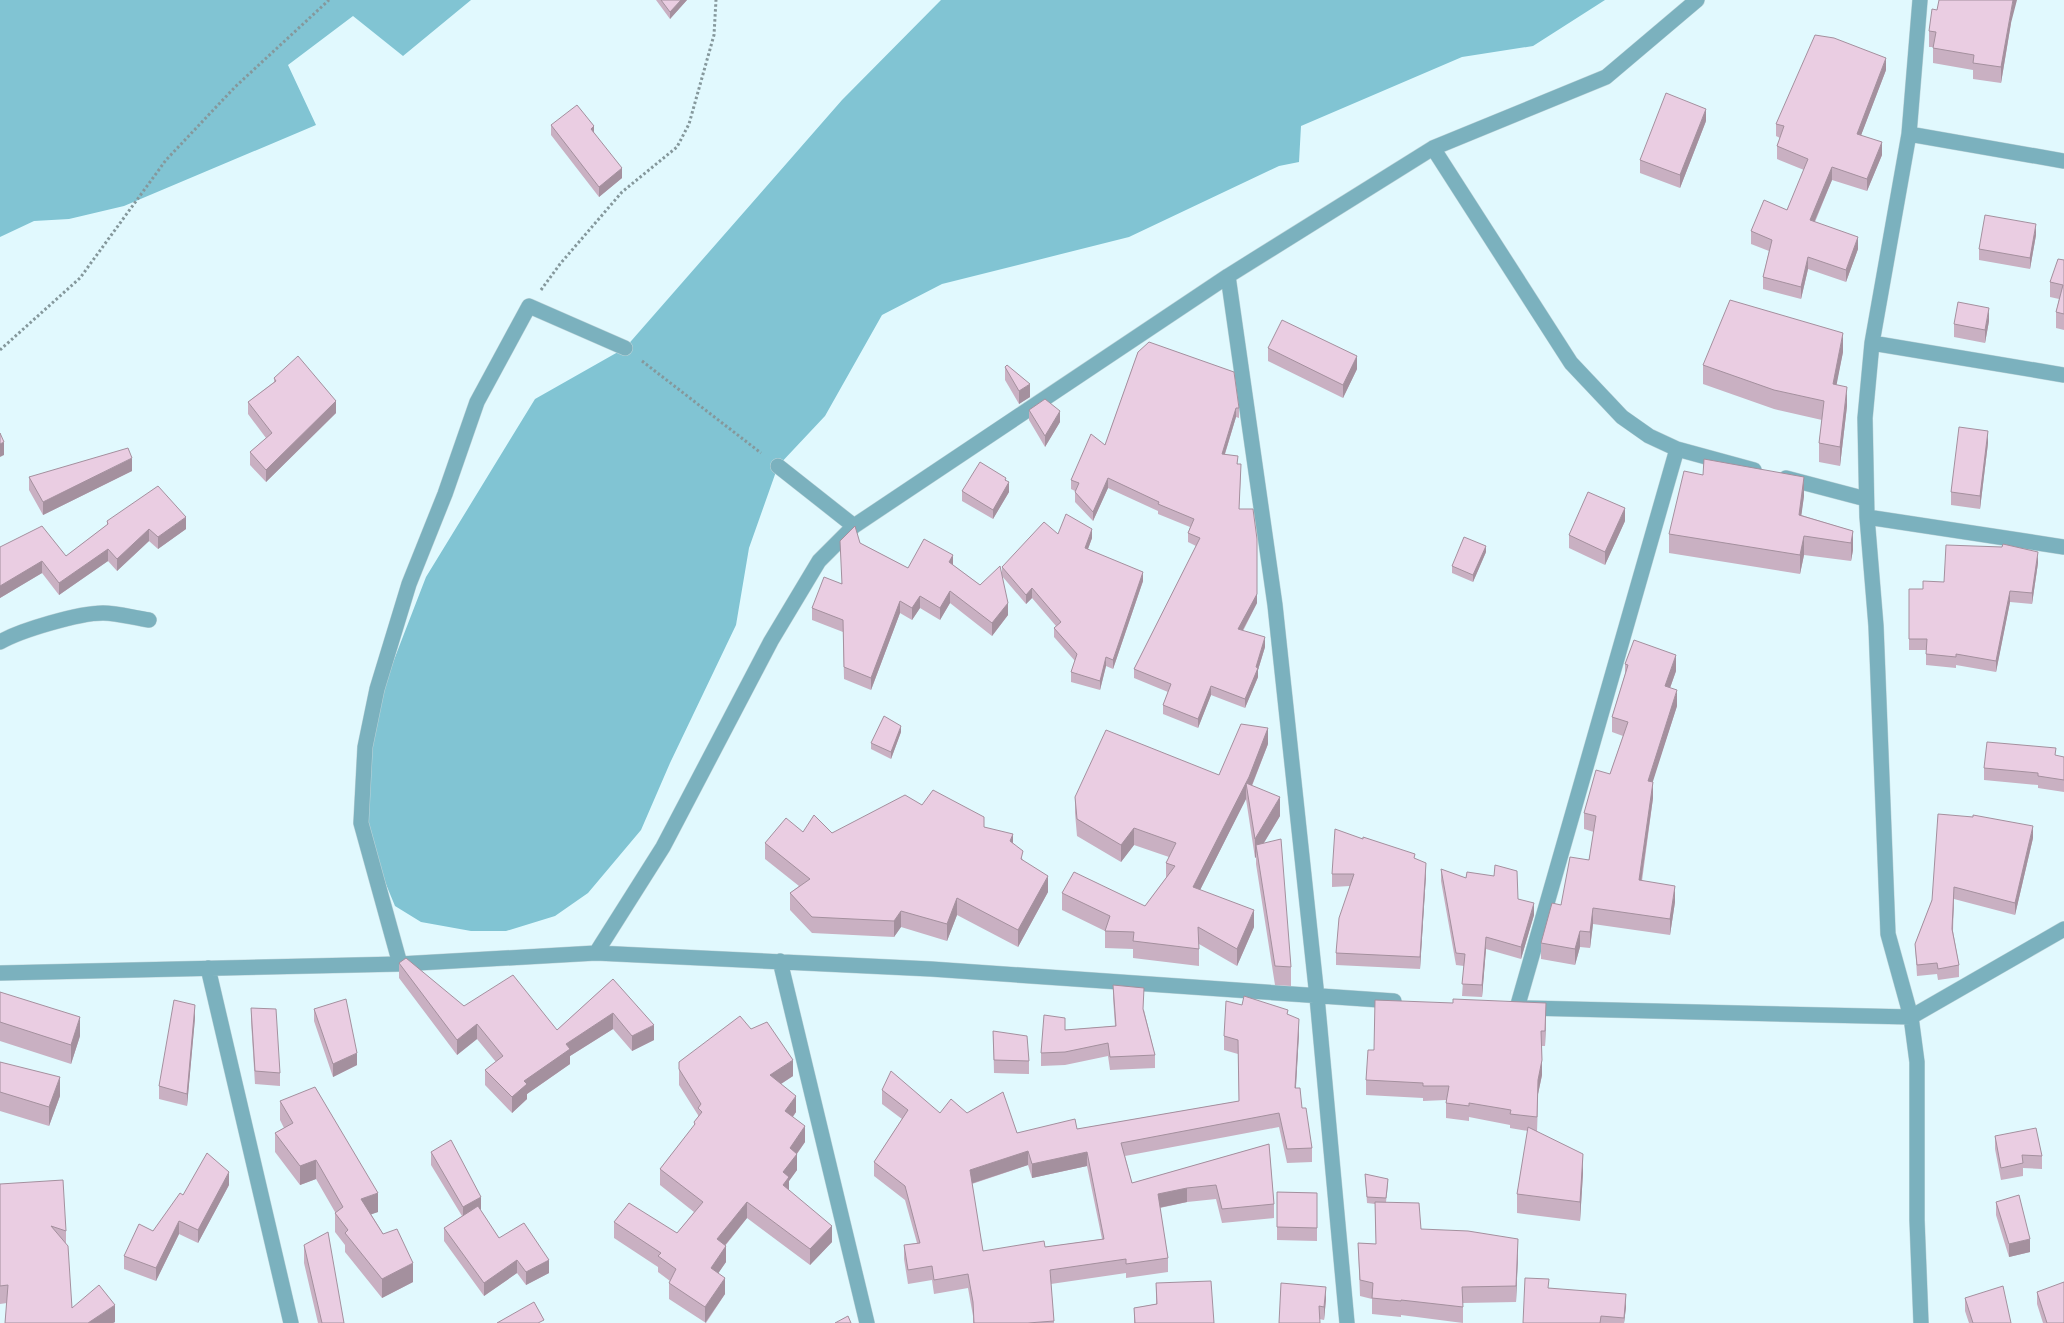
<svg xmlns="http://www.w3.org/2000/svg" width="2064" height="1323" font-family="Figtree,sans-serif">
<rect width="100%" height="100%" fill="#e1f9fe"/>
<path fill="#81c4d3" d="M0,0h471l-68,56 -50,-40 -65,49 28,60 -192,81 -55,13 -35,2 -34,16z
M941,0h664l-72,46 -71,11 -161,69 -2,36 -20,4 -150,71 -187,47 -60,31 -57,101 -47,50 -29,82 -13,77 -66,138 -29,67 -53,63 -33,23 -49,15h-35l-50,-9 -26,-16 -12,-29 -14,-46 -6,-91 63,-163 109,-178 90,-51 217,-248z"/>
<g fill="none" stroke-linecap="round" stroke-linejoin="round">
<defs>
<path id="minor" d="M1920,0l-11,134 -37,209 -7,75 2,99 9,109 12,308 23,83 6,45v158l4,103
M1909,134l155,27
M1433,148l138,215 51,54 27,19 28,13 77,21
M1228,276l47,329 42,392 30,326
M1872,343l192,32
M778,466l76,60
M1786,478l80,21
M1867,517l197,30
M0,642c21,-12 79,-29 103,-29 15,0 31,5 46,7
M596,953l67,-106 108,-206 48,-80 35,-35 374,-250 205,-128 173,-71 91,-77
M780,961l87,362
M400,964l-39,-141 4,-76 12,-58 32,-105 36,-90 32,-92 52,-96 96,42
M208,968l83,355
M0,973l400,-9 196,-11 335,16 463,32
M1517,1008l160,-559
M1527,1008l384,9 153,-88"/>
</defs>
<use href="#minor" stroke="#bed4d9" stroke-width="16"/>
<path stroke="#85989c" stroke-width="3" stroke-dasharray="2.5 2.5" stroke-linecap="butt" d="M541,290l19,-26 62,-72 55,-45 12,-23 25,-89 2,-35
M0,350l80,-72 86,-118 69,-73 94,-87
M642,361l119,92"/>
<use href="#minor" stroke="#7bb1be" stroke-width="15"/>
</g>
<path fill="#c9b0c2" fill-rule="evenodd" d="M656,0h31l-17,19z
M2011,23l-10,60 -28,-4v-9l-40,-7v-16h-4v-16z
M1886,70l-25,65 21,20 -15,36 -35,-11 -17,42 43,27 -12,33 -38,-13 -7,30 -38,-10v-12l6,-26 -18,-7v-13l36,-21 17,-40 -27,-11v-13l3,-8 -4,-2v-12z
M1706,121l-26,67 -40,-15v-13z
M551,125l71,53 -23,19 -48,-62z
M2036,235l-6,34 -51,-9v-11z
M2064,260v70l-8,-2v-16l3,-13 -9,-2v-15z
M1989,321l-4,22 -31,-6v-13z
M1268,348l89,21 -14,29 -75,-37z
M1138,352l101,56v10l-3,-1 -11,37 13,10 3,9 -2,36 18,94 -14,28 22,16 -7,23v7l-13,31 -34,-13 -13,33 -35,-14v-9l5,-13 -34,-14v-9l62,-123 -8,-4v-9l2,-6 -32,-13v-3l-50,-23 -15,33 -18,-19v-11l-4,-2v-9l34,-35z
M1843,352l-7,33 11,21 -7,60 -21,-4v-19l3,-23 -48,-11 -71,-25v-19z
M1005,367l25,30 -11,7 -14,-24z
M274,378l62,35 -70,69 -16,-17v-13l16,-14 -18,-24v-12l26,-20z
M1029,410l31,12 -15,25 -16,-27z
M1988,443l-8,66 -29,-4v-13z
M132,471l-89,44 -14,-25v-13z
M1006,480l3,12 -16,27 -31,-18v-10z
M1804,496l-3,19 52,16v19l-2,11 -47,-6 -4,19 -131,-21v-19z
M107,521l79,8 -28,20 -9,-8 -32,30 -9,-10 -49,34 -17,-22 -42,25v-51l66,9 41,-31z
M1625,521l-20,44 -36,-17v-13z
M1058,534l34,4 -4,11 55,32 -30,88 -7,-3 -6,24 -29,-8v-10l4,-11 -21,-24v-9l2,-2 -24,-28 -6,6 -24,-28 6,39 -16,21 -42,-33 -10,17 -20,-12 -8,12 -12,-7 -29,77 -27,-11 -1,-47 -31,-12v-12l29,-24 19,-41 48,25 45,-3 27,20 22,-9v-9z
M1486,552l-13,30 -21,-9v-7z
M2038,563l-6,41 -22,-2 -14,70 -40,-7v3l-30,-3v-15h-17v-61h14l21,-7z
M1625,664l51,7 -6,17 7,18 -25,76 1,16 -11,83 33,21 -5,33 -77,-11 -3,24 -10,-1 -5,18 -34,-6v-16l20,-38 28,-45 5,-28 -10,-3v-16l26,-39 13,-38 -11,-4v-15l13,-43z
M901,732l-10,27 -20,-10v-6z
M1268,744l-16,42 28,30 -16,27 27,124v19l-16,-1 -19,-121v-7l-1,1 -9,-59 -46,91 54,37 -17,39 -38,-22v22l-66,-8v-9l-28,-1v-17l-43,-21v-17l83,13 21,-28v-15l3,-6 -35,-12 -13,17 -44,-26 -2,-23v-16l144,-22z
M2064,757v35l-26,-4v-3l-54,-5v-12z
M922,805l62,22 29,16 10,17 25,32 -30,55 -61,-32 -10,26 -46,-14 -7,10 -82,-4 -22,-23v-17l9,-7 -34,-27v-16l38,-11 29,1z
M2033,838l-18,77 -61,-16 -1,32 6,34v12l-21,3 -1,-6 -20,2 -2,-32 17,-44z
M1415,859l11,16 -6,94 -84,-4v-12l14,-67 -18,1v-13z
M1441,869l77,30 16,16 -13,44 -35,-10 -4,48 -20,-1 2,-30 -8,-1 -15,-84z
M399,963l65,43 93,24 56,-51 41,61 -22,11 -19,-22 -43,27v8l-43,30v5l-15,14 -27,-28v-15l11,-8 -19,-23 -20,16 -58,-77z
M1113,985l31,25 11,45v13l-45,2 -2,-14 -43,9 -24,1v-13l24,-23 50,-4 -2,-28z
M0,992l80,44 -9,28 -71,-23z
M1242,1005l46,10 11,18 -3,55 16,60v14l-25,1 -8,-36 -154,29 7,27 137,-39 5,60v14l-52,5 -6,-24 -29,3 -27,6 8,50v14l-42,6v-5l-75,11 3,39h-81v-7l-5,-28 -34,6 -2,-14 -24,4 -4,-25v-14l13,-2 -12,-43 -31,-24v-14l28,-43 -20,-15v-14l58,23h27l50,20 60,-4 162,-28 -1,-47 -14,-4v-14zM1028,1165l4,13 55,-12 15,73 -57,8 -62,4 -11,-67z
M251,1008l29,65v13l-25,-2 -4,-63z
M314,1009l43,56 -24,12 -19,-56z
M195,1018l-8,88 -28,-7v-13z
M1546,1018l-1,28h-3v29l-4,19 -1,37 46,42 -3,48 -63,-8v-19l11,-63 -18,-3v-3l-41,-8v4l-23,-3v-18l-23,1v-3l-57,-3v-15l8,-30z
M751,1029l42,47 -12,8 15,28 -3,5 12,25 -8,12v16l-8,11v9l43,52 -22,23 -63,-47 -22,28 1,16 -8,11 7,21 -19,29 -37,-24v-16l1,-2 -12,-9v-5l-44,-29v-16l63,11 17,-21 -34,-27v-16l34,-43v-4l4,-5v-2l-19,-30v-23z
M993,1031l36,30v13l-35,-1z
M0,1062l60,34 -11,30 -49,-15z
M280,1101l98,111 -7,2 42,68 -31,16 -37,-46v-7l-10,-13v-20l-19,-33 -16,6 -25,-33v-19l9,-5 -4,-8z
M1995,1136l47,20v13l-19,-1v8l-22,4 -6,-31z
M431,1152l50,57 -1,1 19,28 50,35 -23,12 -9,-12 -33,23 -40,-55v-13l18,-12 -31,-51z
M1365,1174l23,11 -2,17 35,27 97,26 -2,47 -53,1v20l-62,-8v2l-29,-3v-15l-12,-3 -2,-53 18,1 -1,-40 -8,-1z
M0,1184l66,47v14l6,63 43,14 -2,1h-108l2,-20 -7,1z
M229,1185l-31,58 -19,-9 -23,47 -32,-12v-13l29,-25 30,-36z
M1277,1192l40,1v48l-40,-1z
M1996,1202l34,50 -21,5 -13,-42z
M304,1245l40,78h-26l-14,-60z
M1156,1283l58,40h-80v-15l22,-4z
M1549,1288l77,19 -2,16h-101z
M2037,1292l27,31h-21l-6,-19z
M1965,1298l46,25h-42l-4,-12z
M1326,1299l-2,21 -5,-1 -40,4z"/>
<path fill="#a4909e" d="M681,0h6l-17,19v-7z
M2013,0h4l-6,23 -10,60v-16z
M1886,58v12l-29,76v-12z
M1706,109v12l-26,67v-13z
M594,126v11l-3,-8z
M1882,142v13l-15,36v-12z
M1832,167v13l-22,52v-12z
M622,168v10l-23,19v-10z
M2036,224v11l-6,34v-11z
M1858,237v12l-12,33v-12z
M1808,257v12l-7,30v-12z
M1989,308v13l-4,22v-13z
M1843,333v19l-10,51v-19z
M1357,356v13l-14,29v-13z
M1030,384v13l-11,7v-13z
M1847,387v19l-7,60v-19z
M336,401v12l-70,69v-12z
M1236,408v9l-14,46v-9z
M1060,411v11l-15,25v-11z
M1988,431v12l-8,66v-13z
M4,442v13l-4,2v-13z
M132,458v13l-89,44v-13z
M1804,477v19l-5,37v-18z
M1006,478v9l3,-5v10l-16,27v-9z
M1108,478v10l-15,33v-9z
M1625,508v13l-20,44v-13z
M186,517v12l-28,20v-12z
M149,529v12l-32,30v-12z
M1092,529v9l-7,19v-9z
M1853,531v19l-2,11v-18z
M1804,536v19l-4,19v-19z
M1257,539v64l-19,36v-10z
M1486,546v6l-13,30v-7z
M108,549v12l-49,34v-12z
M2038,552v11l-6,41v-11z
M953,555v12l-4,-5z
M42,561v12l-42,25v-12z
M1143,572v9l-30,88v-9z
M1032,588v10l-6,6v-9z
M950,591v12l-10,17v-12z
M2010,591v11l-14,70v-11z
M920,596v12l-8,12v-12z
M900,601v12l-29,77v-12z
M1008,603v12l-16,21v-13z
M1265,637v10l-7,23v7l-13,31v-9l11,-32z
M1676,655v16l-11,31v-16z
M1106,657v9l-6,24v-9z
M1211,686v9l-13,33v-9z
M1677,690v16l-29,91v-16z
M901,726v6l-10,27v-7z
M1268,728v16l-20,51 -2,-12v16l-53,105v-17z
M1653,782v16l-14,98v-16z
M1280,797v19l-23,38 -1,-9v12l-1,1v-19z
M2033,826v12l-18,77v-12z
M1134,828v17l-13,17v-17z
M1013,834v16l-3,-9z
M1426,863v12l-6,94v-12z
M1048,876v16l-30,55v-17z
M1675,886v16l-5,33v-16z
M1954,887v12l-2,41v-11z
M957,898v17l-10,26v-17z
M1534,903v12l-13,44v-12z
M1593,908v16l-3,24v-16z
M1254,910v17l-17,39v-17z
M901,911v16l-7,10v-16z
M1580,931v16l-5,18v-16z
M1486,937v12l-4,48v-12z
M1546,1003v15l-1,28v-15z
M195,1005v13l-8,88v-12z
M613,1013v16l-43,27v8l-43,30v5l-15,14v-16l12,-16 42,-37z
M80,1017v19l-9,28v-19z
M1299,1019v14l-4,69v-14z
M477,1024v15l-20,16v-15z
M654,1025v15l-22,11v-15z
M357,1053v12l-24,12v-13z
M793,1060v16l-23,15v-16z
M1542,1060v15l-4,19 -1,38 1,-52z
M60,1077v19l-11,30v-19z
M796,1096v16l-11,15v-16z
M805,1126v16l-12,17 4,-5v16l-8,11v12l-6,8v-29l7,-24z
M1028,1151v14l-58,19v-14z
M1087,1152v14l-55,12v-14z
M1583,1154v19l-3,48v-19z
M316,1160v19l-16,6v-19z
M229,1172v13l-31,58v-13z
M1187,1188v14l-29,6v-14z
M378,1193v19l-17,6v-19z
M481,1197v12l-18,11v-13z
M747,1202v16l-30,37v-16z
M179,1221v13l-23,47v-13z
M832,1226v16l-22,23v-16z
M1518,1239v16l-2,47v-16z
M2030,1239v13l-21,5v-13z
M726,1246v16l-15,22v-16z
M517,1260v13l-33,23v-13z
M549,1260v13l-23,12v-13z
M413,1263v19l-31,16v-19z
M725,1278v16l-20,29v-16z
M1326,1287v12l-2,21v-13z
M1626,1294v13l-2,16v-5z
M115,1305v17l-2,1h-25z"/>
<path fill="#eacde2" stroke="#a4909e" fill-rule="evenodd" d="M661,0h20l-11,12z
M1939,0h74l-12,67 -28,-4 1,-8 -41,-7 3,-16 -7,-1 3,-22 5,1z
M1815,35l19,3 52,20 -29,76 25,8 -15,37 -35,-12 -22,53 48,17 -12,33 -38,-13 -7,30 -38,-10 9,-37 -21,-9 13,-31 23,10 21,-51 -31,-13 7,-20 -8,-2z
M1666,93l40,16 -26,66 -40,-15z
M577,105l17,21 -3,3 31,39 -23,19 -48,-62z
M1985,215l51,9 -6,34 -51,-9z
M2058,259l6,1v54l-8,-2 7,-27 -13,-3z
M1730,300l113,33 -10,51 14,3 -7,60 -21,-4 5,-42 -50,-11 -71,-25z
M1958,302l31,6 -4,22 -31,-6z
M1282,320l75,36 -14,29 -75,-37z
M1149,342l85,30 5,36h-3l-14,46 16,2 -1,8h4l-2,45h14l4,30v55l-19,35 27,8 -9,30 2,1 -13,31 -34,-13 -13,33 -35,-14 8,-21 -37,-15 66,-131 -12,-5 6,-14 -36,-15 1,-2 -51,-24 -15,34 -18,-20 4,-9 -8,-3 20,-46 14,11 33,-93z
M298,356l38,45 -70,69 -16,-18 22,-19 -24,-31 28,-21 -2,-3z
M1007,365l23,19 -11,7 -14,-24z
M1045,399l15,12 -15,25 -16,-26z
M1959,427l29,4 -8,65 -29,-4z
M0,433l4,9 -4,2z
M128,448l4,10 -89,44 -14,-25z
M1704,459l100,18 -5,38 54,16 -2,12 -47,-7 -4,19 -131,-21 15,-63 19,4z
M980,462l26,16 -1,2 4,2 -16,28 -31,-19z
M158,486l28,31 -28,20 -9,-8 -32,30 -9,-10 -49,34 -17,-22 -42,25v-39l42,-21 24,30 42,-32 -1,-3z
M1588,492l37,16 -20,44 -36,-17z
M1066,514l26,15 -7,19 58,24 -30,88 -7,-3 -6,24 -29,-9 6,-18 -23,-26 7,-6 -29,-34 -6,7 -24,-28 42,-45 14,12z
M855,526l5,17 48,25 16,-29 29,16 -4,7 31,23 20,-19 8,37 -16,20 -42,-32 -10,17 -20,-12 -8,12 -12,-7 -29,77 -27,-11 -1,-47 -31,-12 12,-31 18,7 -2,-43z
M1464,537l22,9 -13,29 -21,-9z
M2003,544l35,8 -6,41 -22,-2 -14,70 -40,-7v3l-30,-3 1,-15h-18v-50h14v-8l21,1 2,-37 56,2z
M1634,640l42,15 -11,31 12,4 -29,91 5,1 -14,98 36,6 -5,33 -77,-11 -3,24 -10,-1 -5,18 -34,-6 11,-40 9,2 9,-48 19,3 7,-44 -12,-3 12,-43 14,4 18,-52 -16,-5 16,-52 -3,-1z
M884,716l17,10 -10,26 -20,-9z
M1241,724l27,4 -19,49 -56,110 61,23 -17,39 -39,-22 1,22 -66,-8 1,-9 -29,-1 5,-15 -48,-23 12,-21 71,34 30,-40 -9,-3 10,-20 -42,-15 -13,17 -44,-26 -2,-22 31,-67 113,45z
M1987,742l69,6 -1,7 9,2v23l-26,-4v-3l-54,-5z
M1246,783l34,14 -25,42z
M933,790l51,27v10l29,7 -3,7 13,10 -2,8 27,17 -30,54 -61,-32 -10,26 -46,-13 -7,10 -82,-4 -22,-24 20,-14 -45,-36 21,-25 17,14 11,-17 18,18 73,-38 17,10z
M1938,814l35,3v-2l60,11 -18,77 -61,-16 -2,42 7,36 -21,4 -1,-6 -20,2 -2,-21 17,-44z
M1335,829l28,10v-2l52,17 -1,4 12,5 -6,94 -84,-4 3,-35 15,-44h-22z
M1281,839l10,128 -16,-1 -19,-121z
M1495,865l22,6 1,28 16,4 -13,44 -35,-10 -4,48 -20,-1 3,-30 -9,-1 -15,-84 25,9 1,-6 27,4z
M406,958l58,48 49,-31 44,55 56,-51 41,46 -22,11 -19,-23 -47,31 4,5 -46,32 3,3 -15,13 -27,-27 18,-14 -26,-32 -20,16 -58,-77z
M1113,985l31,3 -1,21 12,46 -45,2 -2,-14 -43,9 -24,1 3,-38 21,3v12l51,-4z
M0,992l80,25 -9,28 -71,-23z
M1244,996l44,14 -1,4 12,5 -4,69h5l2,20h4l6,40 -25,1 -8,-36 -158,30 11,40 137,-39 5,60 -52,5 -6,-24 -29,3 -29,6 10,64 -42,6v-5l-76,11 4,51 -26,2h-54l-1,-21 -5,-28 -34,6 -2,-14 -24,4 -4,-25 16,-2 -15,-57 -31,-24 34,-52 -26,-20 9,-19 49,42 11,-14 16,14 36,-21 14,41 58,-14 2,10 162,-28 -1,-61 -14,-4 2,-35 16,4zM1028,1151l4,13 55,-12 17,87 -59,8 -1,-6 -61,10 -13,-81z
M346,999l11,54 -24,11 -19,-55z
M1453,999l93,4 -1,28h-4l1,29 -4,20 -1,37 -27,-3 1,-4 -42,-7v3l-23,-3 3,-17h-26v-3l-57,-3 2,-30h6l1,-50 78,3z
M174,1000l21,5 -8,89 -28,-8z
M251,1008l25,1 4,64 -25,-2z
M740,1016l11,13 16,-7 26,38 -23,15 26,21 -11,15 20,15 -15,22 7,6 -14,18 6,5 -6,8 49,41 -22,23 -63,-47 -30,37 9,7 -15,22 14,10 -20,29 -36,-24 7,-14 -18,-13 3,-3 -47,-31 15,-19 48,30 26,-31 -43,-33 35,-45 -1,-2 8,-10 -4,-4 3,-4 -22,-35v-7z
M993,1031l34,5 2,25 -35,-1z
M0,1062l60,15 -11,30 -49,-15z
M315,1087l63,106 -17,6 22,35 14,-5 16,34 -31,16 -37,-46 3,-3 -13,-17 8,-6 -27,-47 -16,6 -25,-33 18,-10 -13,-22z
M1528,1127l55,27 -3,48 -63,-8z
M2036,1128l6,28 -20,-1 1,8 -22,5 -6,-32z
M451,1140l30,57 -18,10 -32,-55z
M207,1153l22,19 -31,58 -19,-9 -23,47 -32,-12 15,-32 14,7 27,-38 3,2z
M1365,1174l23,5 -2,19 -19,-1z
M63,1180l3,51 -15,-5 17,20 4,62 27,-23 16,20 -27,18h-83l3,-38 -8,1v-102z
M1277,1192l40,1v35l-40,-1z
M2019,1195l11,44 -21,5 -13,-42z
M1375,1202l44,1 2,26 47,2 50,8 -2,47 -54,1 1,20 -62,-7v1l-29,-3 1,-15 -13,-3 -2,-37 18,1z
M478,1206l21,32 25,-15 25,37 -23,12 -9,-12 -33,23 -40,-55z
M328,1232l16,91h-22l-18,-78z
M1525,1278l24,1 -1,9 78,6 -2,24 -23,-2 -1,7h-77z
M1211,1281l3,42h-79l-1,-15 23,-4 -1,-21z
M2064,1282v41h-17l-10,-31z
M1281,1283l45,4 -2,20 -5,-1 1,17h-41z
M2003,1286l8,37h-38l-8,-25z
M534,1302l10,18 -6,3h-41z
M848,1316l3,7h-16z"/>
</svg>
